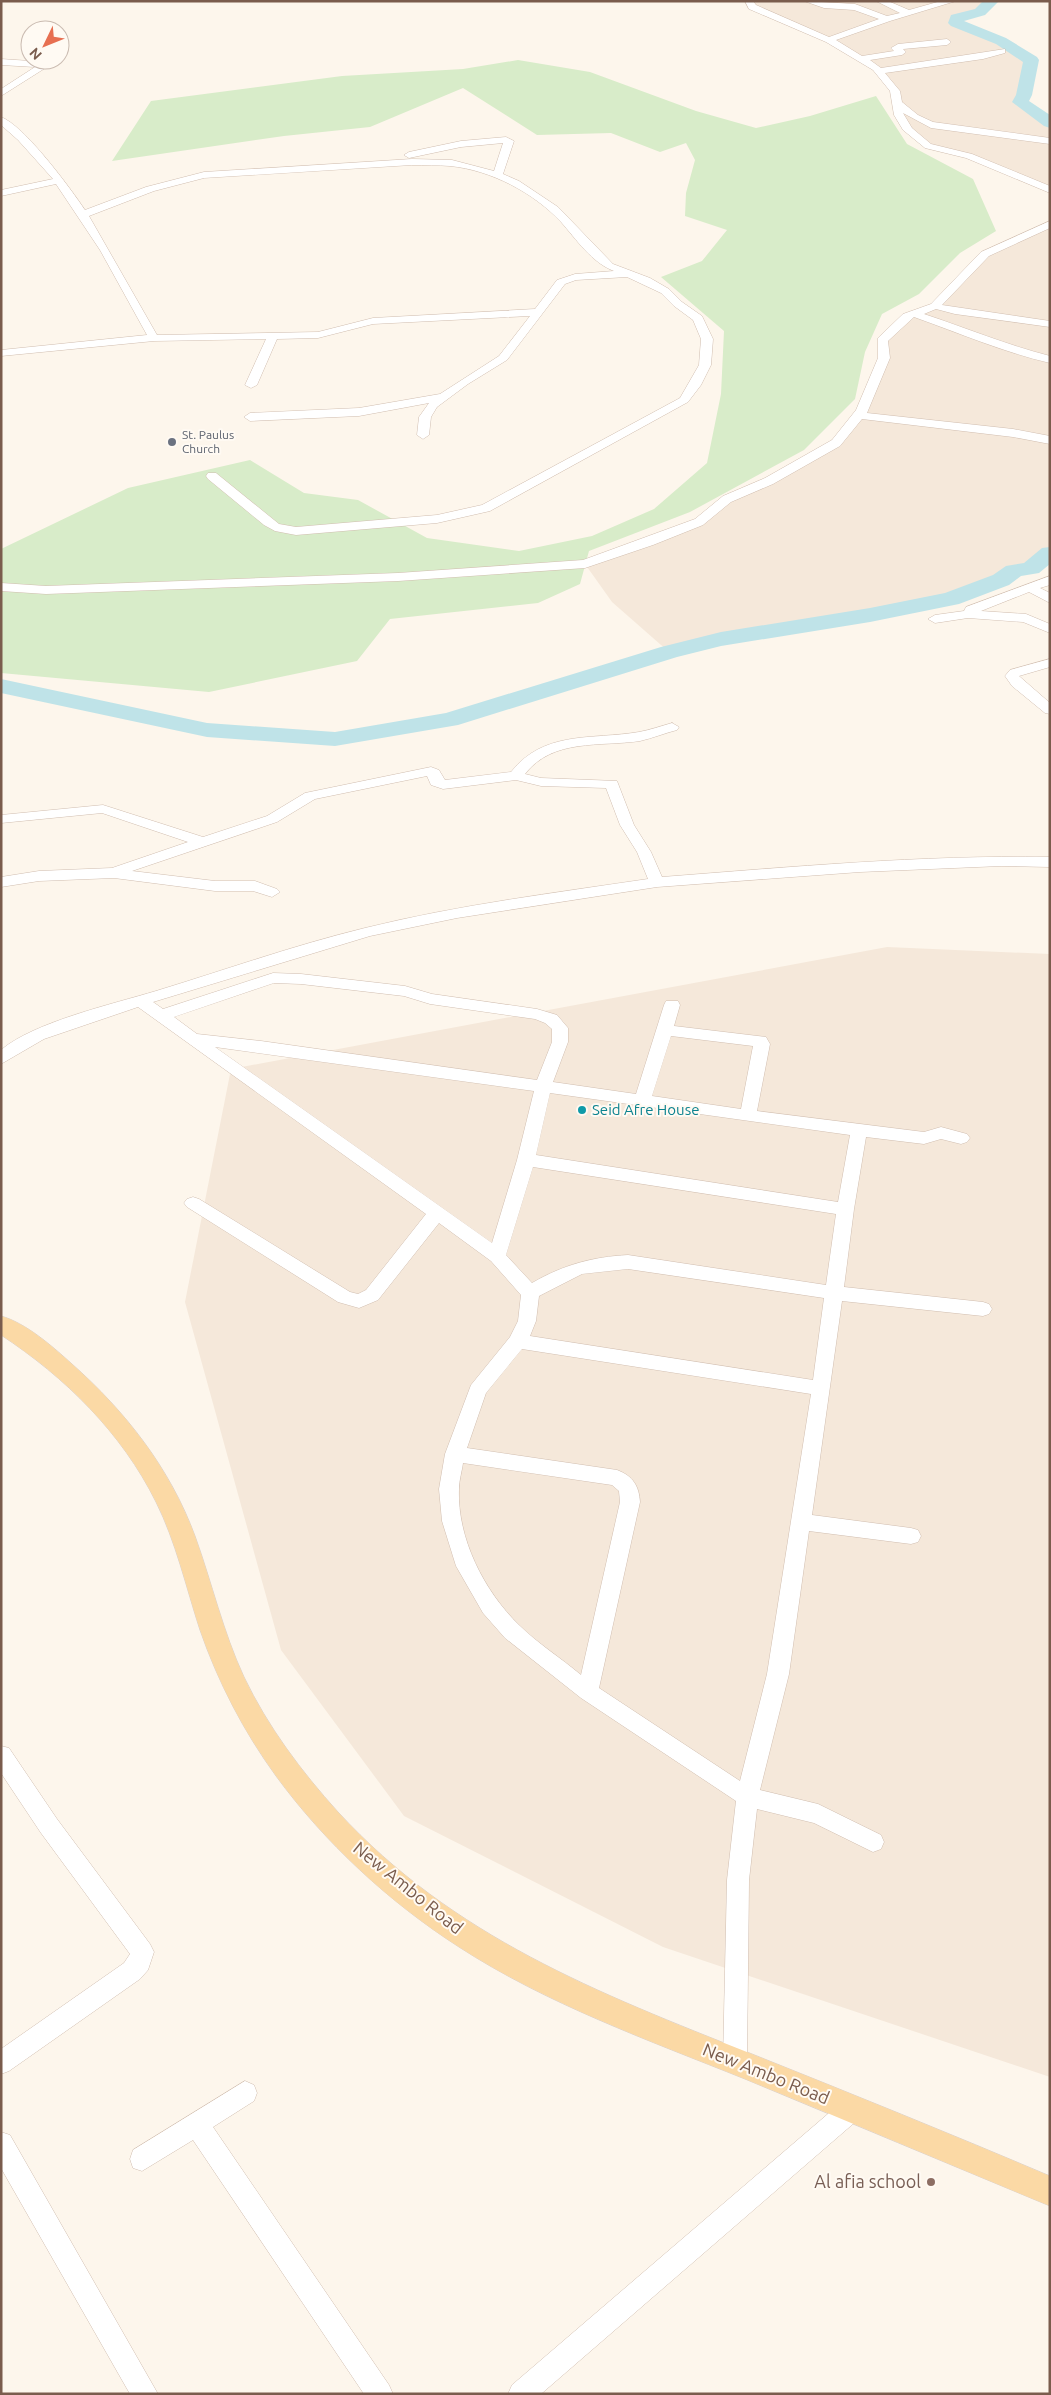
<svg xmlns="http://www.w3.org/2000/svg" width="1051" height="2395" font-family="Ubuntu,sans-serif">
<rect width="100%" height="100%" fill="#fdf6ec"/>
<path fill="#f5e8da" d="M749,1h243l-12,11 -24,6v5l45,18 30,19 -7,35 -4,7 30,21v67l-81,-34 -41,-10 -20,-16 -13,-39 -19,-23 -50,-31 -74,-30z
M1050,224v329l-19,15 -17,3 -13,9 -50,19 -81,16 -149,24 -52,13 -57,-50 -27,-38 114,-42 28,-23 109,-56 40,-65 6,-38 25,-24 33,-14 45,-48z
M887,947l163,7v1123l-387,-130 -259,-131 -123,-166 -96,-348 46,-233z"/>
<path fill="#d8ecc9" d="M518,60l72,12 106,39 60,17 54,-12 66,-20 31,48 66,35 23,52 -36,22 -41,41 -37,20 -17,38 -10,47 -51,51 -114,62 -101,39 -9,33 -42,19 -148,16 -33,42 -148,31 -208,-19v-124l127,-61 122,-28 54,33 54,7 69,38 92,13 73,-15 62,-27 53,-46 14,-69 3,-63 -63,-54 41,-16 25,-31 -42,-14 1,-23 9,-33 -9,-17 -26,9 -49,-19 -74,2 -74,-47 -93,39 -86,9 -172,25 39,-60 191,-25 121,-7z"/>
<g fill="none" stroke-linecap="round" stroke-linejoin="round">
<path fill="#bfe3e8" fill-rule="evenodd" d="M983,1h16l-14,14 -21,6 42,17 31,19 2,3 -7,35 -3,6 21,14v13l-6,-2 -32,-24 4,-7 7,-33 -27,-18 -45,-18 -3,-3 3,-8 24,-6z
M1050,547v17l-11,9 -18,3 -12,9 -50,19 -89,18 -149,24 -44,11 -219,68 -123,21 -128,-9 -206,-44v-14l206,44 128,9 111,-19 215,-66 60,-15 149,-24 75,-15 48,-18 13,-9 18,-3 18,-15z"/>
<defs>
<path id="minor" d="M745,1h8l3,4 73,32 50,-18 -25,-9 -30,-2 -20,-7 51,3 32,12 13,-3 -24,-12h12l21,9 32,-9h15l-66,20 -54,19 26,16 32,-5 -3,-3 7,-4 49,-5 4,3 -4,3 -44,4 3,3 -4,3 -32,5 11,8 124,-19v4l-22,6 -98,14 15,18 2,11 16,13 15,7 117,16v6l-119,-16 -28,-15 9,15 19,16 41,10 78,32v7l-84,-35 -41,-10 -22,-18 -9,-15 -4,-24 -17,-21 -47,-28 -77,-33z
M1,59l44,3 5,3 -49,31v-7l34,-22 -34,-2z
M1,117c23,8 70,72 84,93l61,-23 58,-15 208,-13 40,1 42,11 9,-28 -42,4 -52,11 -5,-3 5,-3 52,-11 45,-4 8,4 -11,33 16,7 39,26 55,57 37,14 19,11 13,13 20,14 11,23 -2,26 -10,20 -13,17 -198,109 -53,12 -141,12 -21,-4 -11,-6 -56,-46 -2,-3 2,-3h8l63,51 17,3 141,-12 45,-10 198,-107 19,-33 2,-26 -8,-19 -19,-14 -13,-13 -34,-16 -51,3 -11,4 -58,76 -39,24 -31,23 -6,10 -2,18 -6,4 -6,-4 2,-18 10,-14 -70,13 -109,5 -6,-4 6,-4 109,-5 81,-14 59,-38 31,-40 -157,8 -55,14 -41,1 -20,46 -6,3 -6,-3 21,-46 -112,2 -153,15v-6l146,-15 -47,-85 -44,-66 -55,12v-6l52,-11 -35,-39 -17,-15zM412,165c13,0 26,0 38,1 41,4 84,27 111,56 15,17 31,41 53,49l-39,3 -18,6 -22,29 -162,9 -55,14 -161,3 -68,-119 65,-25 50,-13z
M1050,221v7l-61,28 -47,49 108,16v6l-95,-13 -19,-5 -12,5c42,14 83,31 126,42v7c-47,-11 -91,-30 -136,-46l-26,24 2,17 -23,55 146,16 37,7v8l-37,-7 -151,-18 -22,27 -67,38 -42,18 -28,23 -50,20 -68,23 -187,13 -352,13 -45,-3v-8l45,3 352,-13 185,-13 112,-41 28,-23 42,-18 67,-38 24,-30 22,-52v-20l25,-24 28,-10 50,-52z
M1050,576v9l-10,3 10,5v10l-21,-11 -48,19 45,3 24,10v9l-27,-11 -55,-4 -33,5 -7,-4 7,-4 29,-4 2,-4z
M1050,659v8l-31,9 31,27v11l-5,-1 -33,-27 -7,-10 5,-6z
M672,723l7,4 -2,3c-12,3 -24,8 -37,11 -40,6 -87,-3 -115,33l16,4 76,3 17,44 17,27 11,25c129,-10 259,-22 388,-20v10l-49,-1 -141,6 -203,15 -200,31 -87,18 -217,66 10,7 110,-36 28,1 104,12 27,8 105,15 20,6 11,13v14l-15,40 83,12 28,-89 2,-4h12l2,4 -6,21 92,11 4,7 -13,67 167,21 17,-5 26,7 3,4 -3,4 -6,2 -20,-5 -17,5 -58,-7 -12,72 -10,78 139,15 6,2 3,5 -3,5 -6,2 -141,-15 -30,214 99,13 7,2 3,6 -3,6 -7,2 -102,-13 -20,143 -29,116 58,14 63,31 3,7 -3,7 -8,3 -59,-29 -57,-14 -8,71 -2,181 -4,8 -8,4 -8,-4 -4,-8 4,-181 9,-79 -155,-103 -76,-60 -22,-25 -27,-47 -14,-45 -3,-32 6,-35 26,-69 39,-48 8,-16 3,-26 -30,-34 -52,-38 -61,77 -19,8 -21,-6 -151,-95 -3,-4 3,-4 6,-2 6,2 151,93 8,2 8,-4 60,-76 -288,-207 -94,32 -43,25v-14c33,-28 112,-46 155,-59 69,-21 139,-46 209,-63 93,-23 189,-35 283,-49l-11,-27 -17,-27 -14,-37 -65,-2 -25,-6 -73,9 -12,-4 -4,-9 -112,23 -38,23 -145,49 83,10h40l22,8 3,3 -8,5 -19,-6h-38l-101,-13 -75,3 -38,6v-10l38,-6 73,-3 76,-26 -86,-29 -101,10v-8l102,-10 100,32 64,-21 38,-23 126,-26 8,3 6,10 66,-8c33,-42 81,-32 128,-40 11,-2 22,-6 33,-9zM274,983l27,1 103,12 26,8 105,15 10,4 7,6v13l-15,38 -276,-39 -64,-7 -23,-17zM671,1036l82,10 -12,63 -89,-13zM215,1047l319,44 -17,69 -25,83zM550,1093l300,42 -12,67 -302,-47zM533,1167l303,47 -10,71 -198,-30c-36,2 -65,10 -96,28l-26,-28zM628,1269l196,29 -11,82 -283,-44 6,-15 3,-25 43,-22zM522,1349l289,45 -44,280 -27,107 -141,-93 41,-186c-1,-16 -7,-26 -23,-32l-150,-22 19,-55zM463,1463l149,22 7,6 1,11 -39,173c-20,-17 -44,-32 -62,-50 -35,-34 -62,-87 -60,-136 0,-9 3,-18 4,-26z
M1,1746l8,2 48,71 93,125 4,8 -6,18 -8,9 -131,92 -8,3v-25l123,-86 6,-9 -89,-121 -40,-60z
M245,2081l9,4 3,8 -3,8 -41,26 176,258 4,9h-29l-171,-254 -51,31 -9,-3 -3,-9 3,-9z
M852,2097l9,4 3,8 -3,8 -320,277h-33l4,-9 331,-284z
M1,2132l9,3 148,259h-28l-129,-226z"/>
<path id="major" d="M1,1316c25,7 51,30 71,48 53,47 98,104 123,172 17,47 28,96 49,141 24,50 57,94 94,135 115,125 260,181 414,242 100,40 199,80 298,122v30c-102,-42 -203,-85 -305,-127 -97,-39 -198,-75 -286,-132 -70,-45 -134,-104 -183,-171 -32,-44 -58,-94 -76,-146 -14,-43 -24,-88 -44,-128 -34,-69 -91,-125 -155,-167z"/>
</defs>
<use href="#minor" stroke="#d1beb0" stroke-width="1"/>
<use href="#major" stroke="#dad1cd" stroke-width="1"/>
<use href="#minor" fill="#fff" fill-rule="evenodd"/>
<use href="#major" fill="#fbd9a5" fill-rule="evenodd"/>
</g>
<circle fill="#6b7280" stroke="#fffaf3" stroke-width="2" cx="172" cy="442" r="5"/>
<circle fill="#0f9aa8" stroke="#fffaf3" stroke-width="2" cx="582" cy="1110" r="5"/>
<circle fill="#8d6e63" stroke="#fffaf3" stroke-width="2" cx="931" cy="2182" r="5"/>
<g text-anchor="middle" stroke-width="4" stroke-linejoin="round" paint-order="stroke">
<g font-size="12" fill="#5b616d" stroke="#fffaf3" text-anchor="start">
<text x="182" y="439">St. Paulus<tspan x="182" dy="14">Church</tspan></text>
</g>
<g font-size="15" fill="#0d838f" stroke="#fffaf3" text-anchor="start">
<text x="592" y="1115">Seid Afre House</text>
</g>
<g font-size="18" fill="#7a5c4d" stroke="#fffaf3">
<text transform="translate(408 1888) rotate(39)" y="6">New Ambo Road</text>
<text transform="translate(766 2074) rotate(22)" y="6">New Ambo Road</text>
</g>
<g font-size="18" fill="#785e54" stroke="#fffaf3" text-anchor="end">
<text x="921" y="2188">Al afia school</text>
</g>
</g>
<rect width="1051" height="2395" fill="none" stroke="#7a5c4d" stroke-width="5"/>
<g transform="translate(45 45) rotate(227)"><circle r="24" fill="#fffaf3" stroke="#cabbb1"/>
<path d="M0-4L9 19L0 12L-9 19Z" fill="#e76f51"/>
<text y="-8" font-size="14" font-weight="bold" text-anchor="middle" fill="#7a5c4d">N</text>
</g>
</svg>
